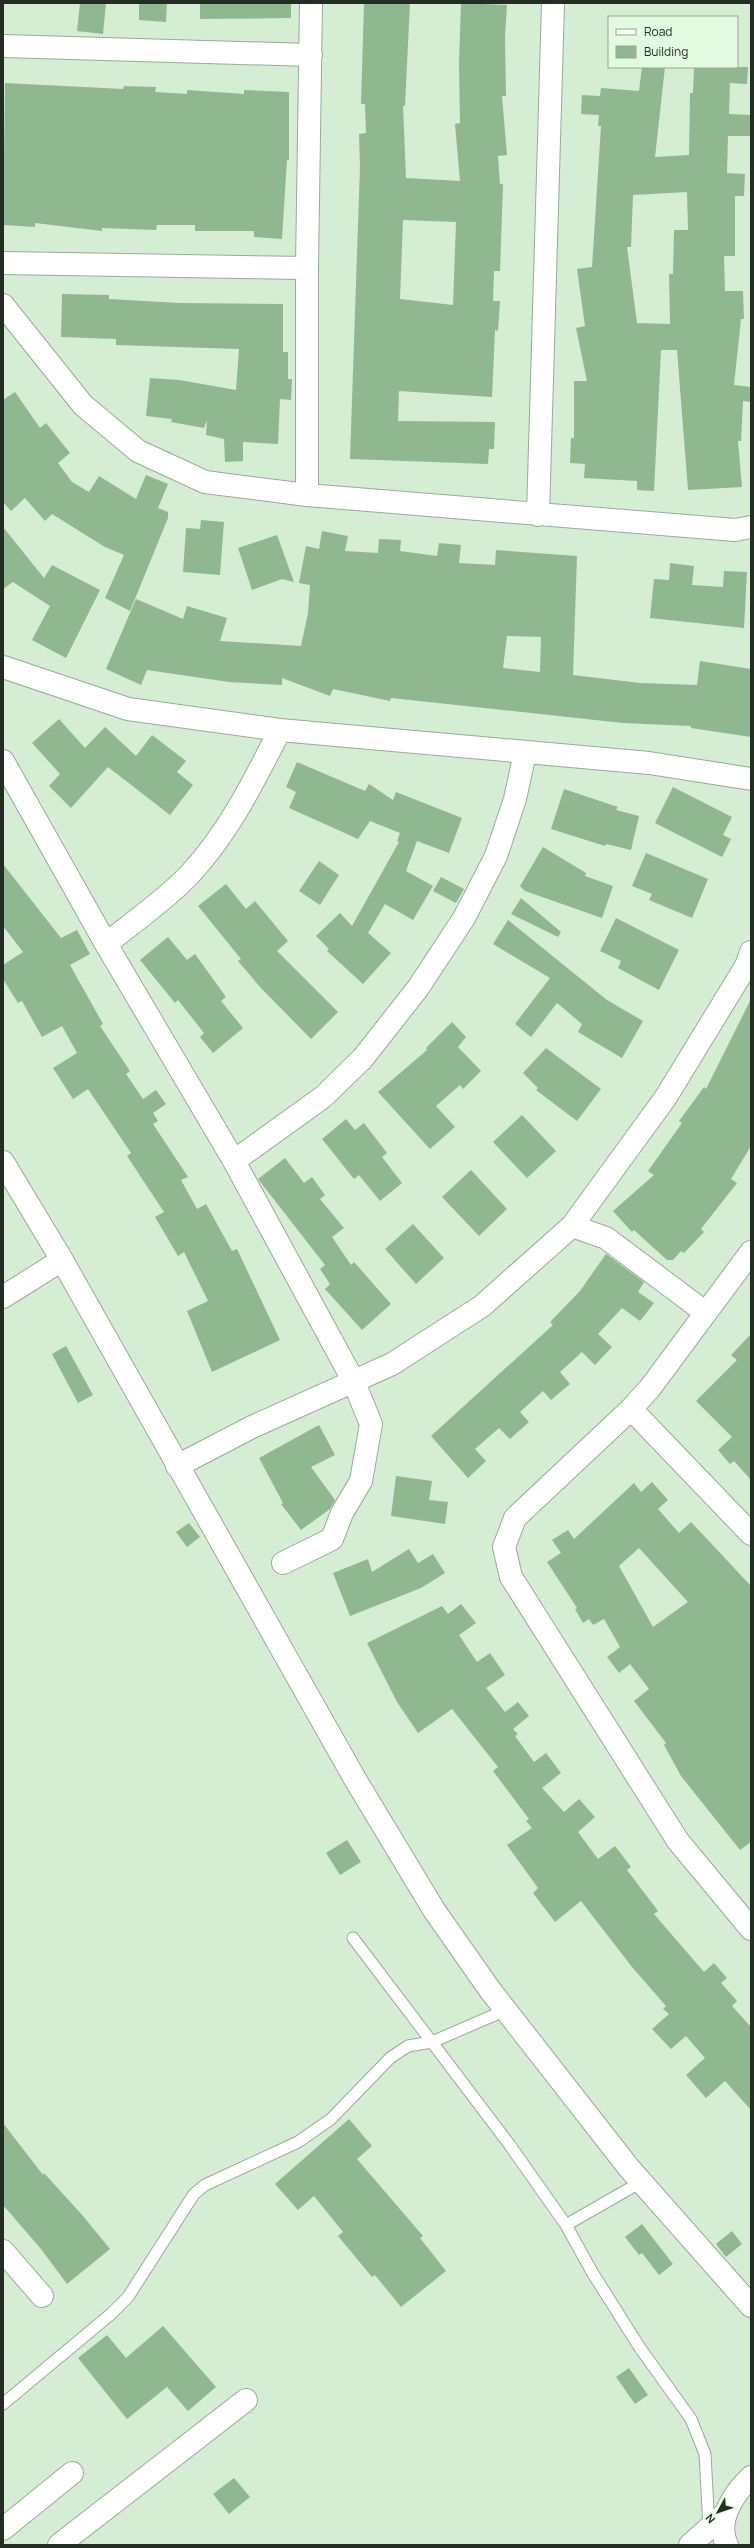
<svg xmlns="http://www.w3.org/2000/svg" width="754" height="2548" font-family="Manrope,sans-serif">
<rect width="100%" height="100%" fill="#d4edd3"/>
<path fill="#90b890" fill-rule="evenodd" d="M80,3h26l-3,31 -26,-3z
M139,3h28l-1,19 -27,-2z
M200,3h91v15l-91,1z
M364,3h46l-5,103h-2l3,72 54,3 -5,-57 5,-1 -1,-60 2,-60 46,2 -2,31 1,60h-4l5,59 -9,1 2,28h3l-3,87h-6l-1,30h7l-2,30 -3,-1 -3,67 -93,-6 -1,30 97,1 -1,27h-5l-1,15 -138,-5 10,-293 -1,-32 7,-1 -1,-29h-4zM403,220l53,2 -3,83 -53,-6z
M642,67h23l-10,90 34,-2 1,-62h3l1,-26h54l-1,17 -17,-1 -1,31 21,1v21h-22l-1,37 18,1 -1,22h-9v60h-11l1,35h18l1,28h-3l-7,66 17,2v15l-8,-1 -2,40h-3l4,46 -54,3 -11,-140h-16l-7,141 -17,-1v-9l-53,-3 1,-14 -15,-1 1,-25h3v-57h13l-11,-53 9,-2 -8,-57 15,-2 9,-141h-3l1,-11 -18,-1 1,-19 18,1 1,-8 38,3zM687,192l1,38h-14l-1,44h-4l1,50 -33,-1 -10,-76h4l2,-52z
M5,83l118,6 1,-3 32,1 -1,5 32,2v-4l57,4v-4l45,2v68h-2l-5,79 -28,-2v-6h-59v-6h-38l-1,5 -54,-2v3l-67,-8v4l-32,-2z
M62,294l47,1v4l70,4 104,1v48h5v27h4l-1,21 -11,-1 -2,45 -35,-2v19l-18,1 -1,-23 -18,-4 1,-15 -3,8 -33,-6 1,-3 -26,-3 4,-38 29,2 57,10 3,-41 -123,-4v-6l-55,-2z
M15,392l25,36 6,-5 24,30 -12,10 14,19 17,10 10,-16 37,23 10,-24 22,9 -10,24 10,4v6l-38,93 -25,-13 19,-43 -19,-8 -53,-33 -7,7 -20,-23 -14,13 -8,-9v-102z
M201,520l23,2 -4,53 -37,-3 3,-44 14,1z
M3,527l41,51 8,-13 48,25 -34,68 -34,-18 18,-34 -37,-24 -10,7z
M322,531l26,5 -3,15 33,2 1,-14 22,1 -1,11 37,5 2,-13 22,2 -2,18 36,2 1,-15 81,6 -4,119 67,8 57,2 3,-24 51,8v68l-60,-9v-2l-68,-3 -232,-25 -1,3 -57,-12 -3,7 -48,-18v7l-53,-3 -82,-12 -6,15 -35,-16 30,-70 47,20 4,-13 40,12 -7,23 81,5 7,-33 2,-28 -11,-2 7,-37 13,3zM507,636l34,1 -1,35 -37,-4z
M277,535l17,47 -12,-3 -30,11 -14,-42z
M670,563l24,3 -2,19 31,2 1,-16 23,1 -3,56 -94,-10 4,-39 15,1z
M59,719l26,29 20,-21 31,29 16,-21 34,26 -9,11 16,13 -23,30 -62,-48 -37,41 -22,-22 11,-12 -28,-31z
M297,762l68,29 4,-7 24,16 3,-8 66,26 -13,35 -32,-12 -11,30 27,15 -20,34 -28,-16 -17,29 23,20 -28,31 -36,-33 2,-2 -13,-13 24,-23 12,13 47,-84 -2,-1 3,-8 -30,-12 -12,18 -69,-31 7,-16 -10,-5z
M673,787l59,30 -9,18 8,4 -9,18 -67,-34z
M564,789l54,18 -2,3 23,6 -8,34 -25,-6 -1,2 -54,-17z
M543,847l43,26 -1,3 28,10 -11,32 -77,-27 -5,-5z
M646,853l62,26 -16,39 -43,-18 3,-6 -20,-8z
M319,861l20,14 -19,30 -21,-14z
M3,864l58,74 16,-8 13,24 -20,11 33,59 -3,2 30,45 -4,3 17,25 13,-9 10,14 -13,9 5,8 -5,3 35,53 -7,3 16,29 9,-5 26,47 5,-2 43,91 -68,32 -25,-61 21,-10 -24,-49 -6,4 -23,-39 9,-5 -37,-56 4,-3 -43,-64 -15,10 -20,-31 24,-15 -15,-27 -20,11 -20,-36 -4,2 -15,-24v-14l20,-13 -20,-26z
M441,877l23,12 -8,14 -23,-12z
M226,884l20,25 9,-8 33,40 -11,10 61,61 -27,27 -51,-52 -22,-26 3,-2 -43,-53z
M521,898l40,34 -3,5 -47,-23z
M616,918l63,32 -20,40 -41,-22 3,-7 -21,-10z
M508,920l99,80 36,21 -21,37 -44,-26 4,-8 -25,-21 -26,34 -16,-13 35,-46 -57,-34z
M168,937l19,23 8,-6 31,43 -5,4 22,27 -30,25 -13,-16 4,-4 -26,-33 -3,3 -35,-43z
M751,999v147l-20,33 6,4 -36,46 3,3 -20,21 -3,-2 -8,9h-6l-33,-30 -2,2 -19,-21 41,-36 -6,-4 34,-48 -3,-2 25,-34 2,2z
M452,1022l14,15 -8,10 23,24 -18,18 -3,-4 -24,21 19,21 -25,22 -52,-57 49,-42 -1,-2z
M546,1048l55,41 -24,32 -41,-31 2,-2 -15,-15z
M522,1115l34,36 -29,27 -34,-36z
M346,1119l9,11 9,-7 23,30 -5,4 20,26 -22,18 -21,-26 -5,4 -32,-40z
M285,1158l19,25 8,-6 13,18 -5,4 24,29 -12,9 19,28 3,-3 37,42 -29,26 -37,-41 5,-5 -10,-15 5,-4 -67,-86z
M471,1170l36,39 -28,27 -37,-39z
M413,1224l31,34 -28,26 -31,-35z
M606,1254l38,28 -6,10 16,11 -14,18 -18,-13 -24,26 14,13 -17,18 -13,-13 -22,20 10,12 -19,16 -8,-9 -23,21 9,10 -19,17 -11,-11 -24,21 11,12 -18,17 -37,-42 122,-111 -3,-3 30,-31z
M751,1334v146l-17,-19 -4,3 -12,-14 14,-13 -36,-36 41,-41 -6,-5z
M66,1346l27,49 -15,8 -26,-49z
M319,1425l16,30 -24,12 24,33 -5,9 -29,21 -20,-26 2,-1 -24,-45z
M396,1476l36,5 -3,19 19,2 -3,22 -54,-8z
M652,1482l16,18 -10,9 21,24 12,-11 60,64v256l-11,8 -59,-74 -17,-31 2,-2 -32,-42 15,-12 -19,-25 -11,9 -12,-16 13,-10 -16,-28 -11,6 -4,-6 -6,4 -8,-14 2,-1 -30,-46 14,-9 -9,-13 16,-10 6,9 60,-56 7,9zM639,1548l49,54 -35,25 -34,-61z
M189,1523l11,14 -13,10 -11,-15z
M409,1549l9,14 15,-9 12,19 -24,15 -71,28 -17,-43 35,-14 4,13z
M461,1604l15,19 -17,12 18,27 13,-9 15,22 -19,13 19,24 13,-10 11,14 -16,13 5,5 -3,2 19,26 12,-9 15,20 -19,15 22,24 15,-13 16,18 -17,15 20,27 17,-13 16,21 -4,3 31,41 -4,3 50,58 10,-9 13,15 -6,5 16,18 -5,5 19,21v83l-26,-29 -19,17 -20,-23 19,-17 -19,-22 -15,13 -19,-20 17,-15 -6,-5 3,-3 -34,-39 -51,-66 -26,21 -22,-29 5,-5 -31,-43 25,-17 -6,-7 3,-2 -36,-48 5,-4 -46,-58 -34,24 -21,-31 -30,-59 75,-37 6,8z
M347,1840l14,22 -21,13 -14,-22z
M349,2119l23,27 -15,13 66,77 -3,2 26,33 -45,36 -26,-32 -3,2 -34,-41 5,-4 -29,-36 -16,14 -23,-26z
M3,2123l40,52 1,-2 39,43 27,33 -43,35 -26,-35 -38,-44z
M642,2224l31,40 -14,11 -17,-22 -3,2 -14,-18z
M732,2231l10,13 -16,13 -10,-13z
M163,2326l53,61 -28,24 -21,-24 -40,32 -49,-61 29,-23 19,23z
M629,2368l19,27 -13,9 -19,-27z
M234,2478l16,19 -21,17 -16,-20z"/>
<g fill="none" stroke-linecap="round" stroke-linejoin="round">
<defs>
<path id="service" d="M353,1938l156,206 57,81 26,47 48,76 51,71 14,35 4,74
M566,2225l75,-43
M3,2404l108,-90 17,-17 66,-103 11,-9 93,-43 33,-23 59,-61 18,-12 24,-4 74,-32"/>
<path id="minor" d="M3,46l308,9
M3,263l304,5
M3,305l80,100 55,46 67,31 102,13 428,35 16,-3
M307,495v-227l4,-265
M538,515l15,-512
M3,667l125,42 152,21 369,33 102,16
M3,761l103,183 128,217 119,219 18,44 -10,57 -19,32 -10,26 -49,24
M106,944c26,-21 62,-46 84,-70 39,-42 64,-93 90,-144
M234,1161l89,-64 40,-39 55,-70 46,-70 32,-62 19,-57 10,-46
M3,1162l59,98 293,519 79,131 56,80 139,178 122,138
M572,1226l34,12 100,75
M751,1252l-101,136 -19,21 -116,109 -11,29 7,30 167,264 73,88
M3,1297l59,-37
M631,1409l120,125
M177,1466l75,-39 140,-63 90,-58 90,-80 94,-129 80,-131 5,-14
M3,2251l39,45
M3,2529l69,-56
M59,2545l187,-145
M690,2545l36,-32
M727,2545c-12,-24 7,-52 24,-68"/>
</defs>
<use href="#service" stroke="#95ad95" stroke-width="13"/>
<use href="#minor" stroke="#95ad95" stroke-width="24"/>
<use href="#service" stroke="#fff" stroke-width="11"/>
<use href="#minor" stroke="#fff" stroke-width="22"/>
</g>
<rect width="754" height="2548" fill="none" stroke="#232d23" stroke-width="8"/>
<rect x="608" y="16" width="130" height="52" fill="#e1fae0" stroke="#95a894"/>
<rect x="616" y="29" width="20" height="6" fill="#ffffff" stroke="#95a894"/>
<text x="644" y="36" font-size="12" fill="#232d23">Road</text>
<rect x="616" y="46" width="20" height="12" fill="#90b890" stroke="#95a894"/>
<text x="644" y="56" font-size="12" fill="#232d23">Building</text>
<g transform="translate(718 2512) rotate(230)" stroke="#e1fae0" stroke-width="3" paint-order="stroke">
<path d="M0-3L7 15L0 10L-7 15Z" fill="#232d23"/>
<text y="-6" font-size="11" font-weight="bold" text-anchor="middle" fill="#232d23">N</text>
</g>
</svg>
